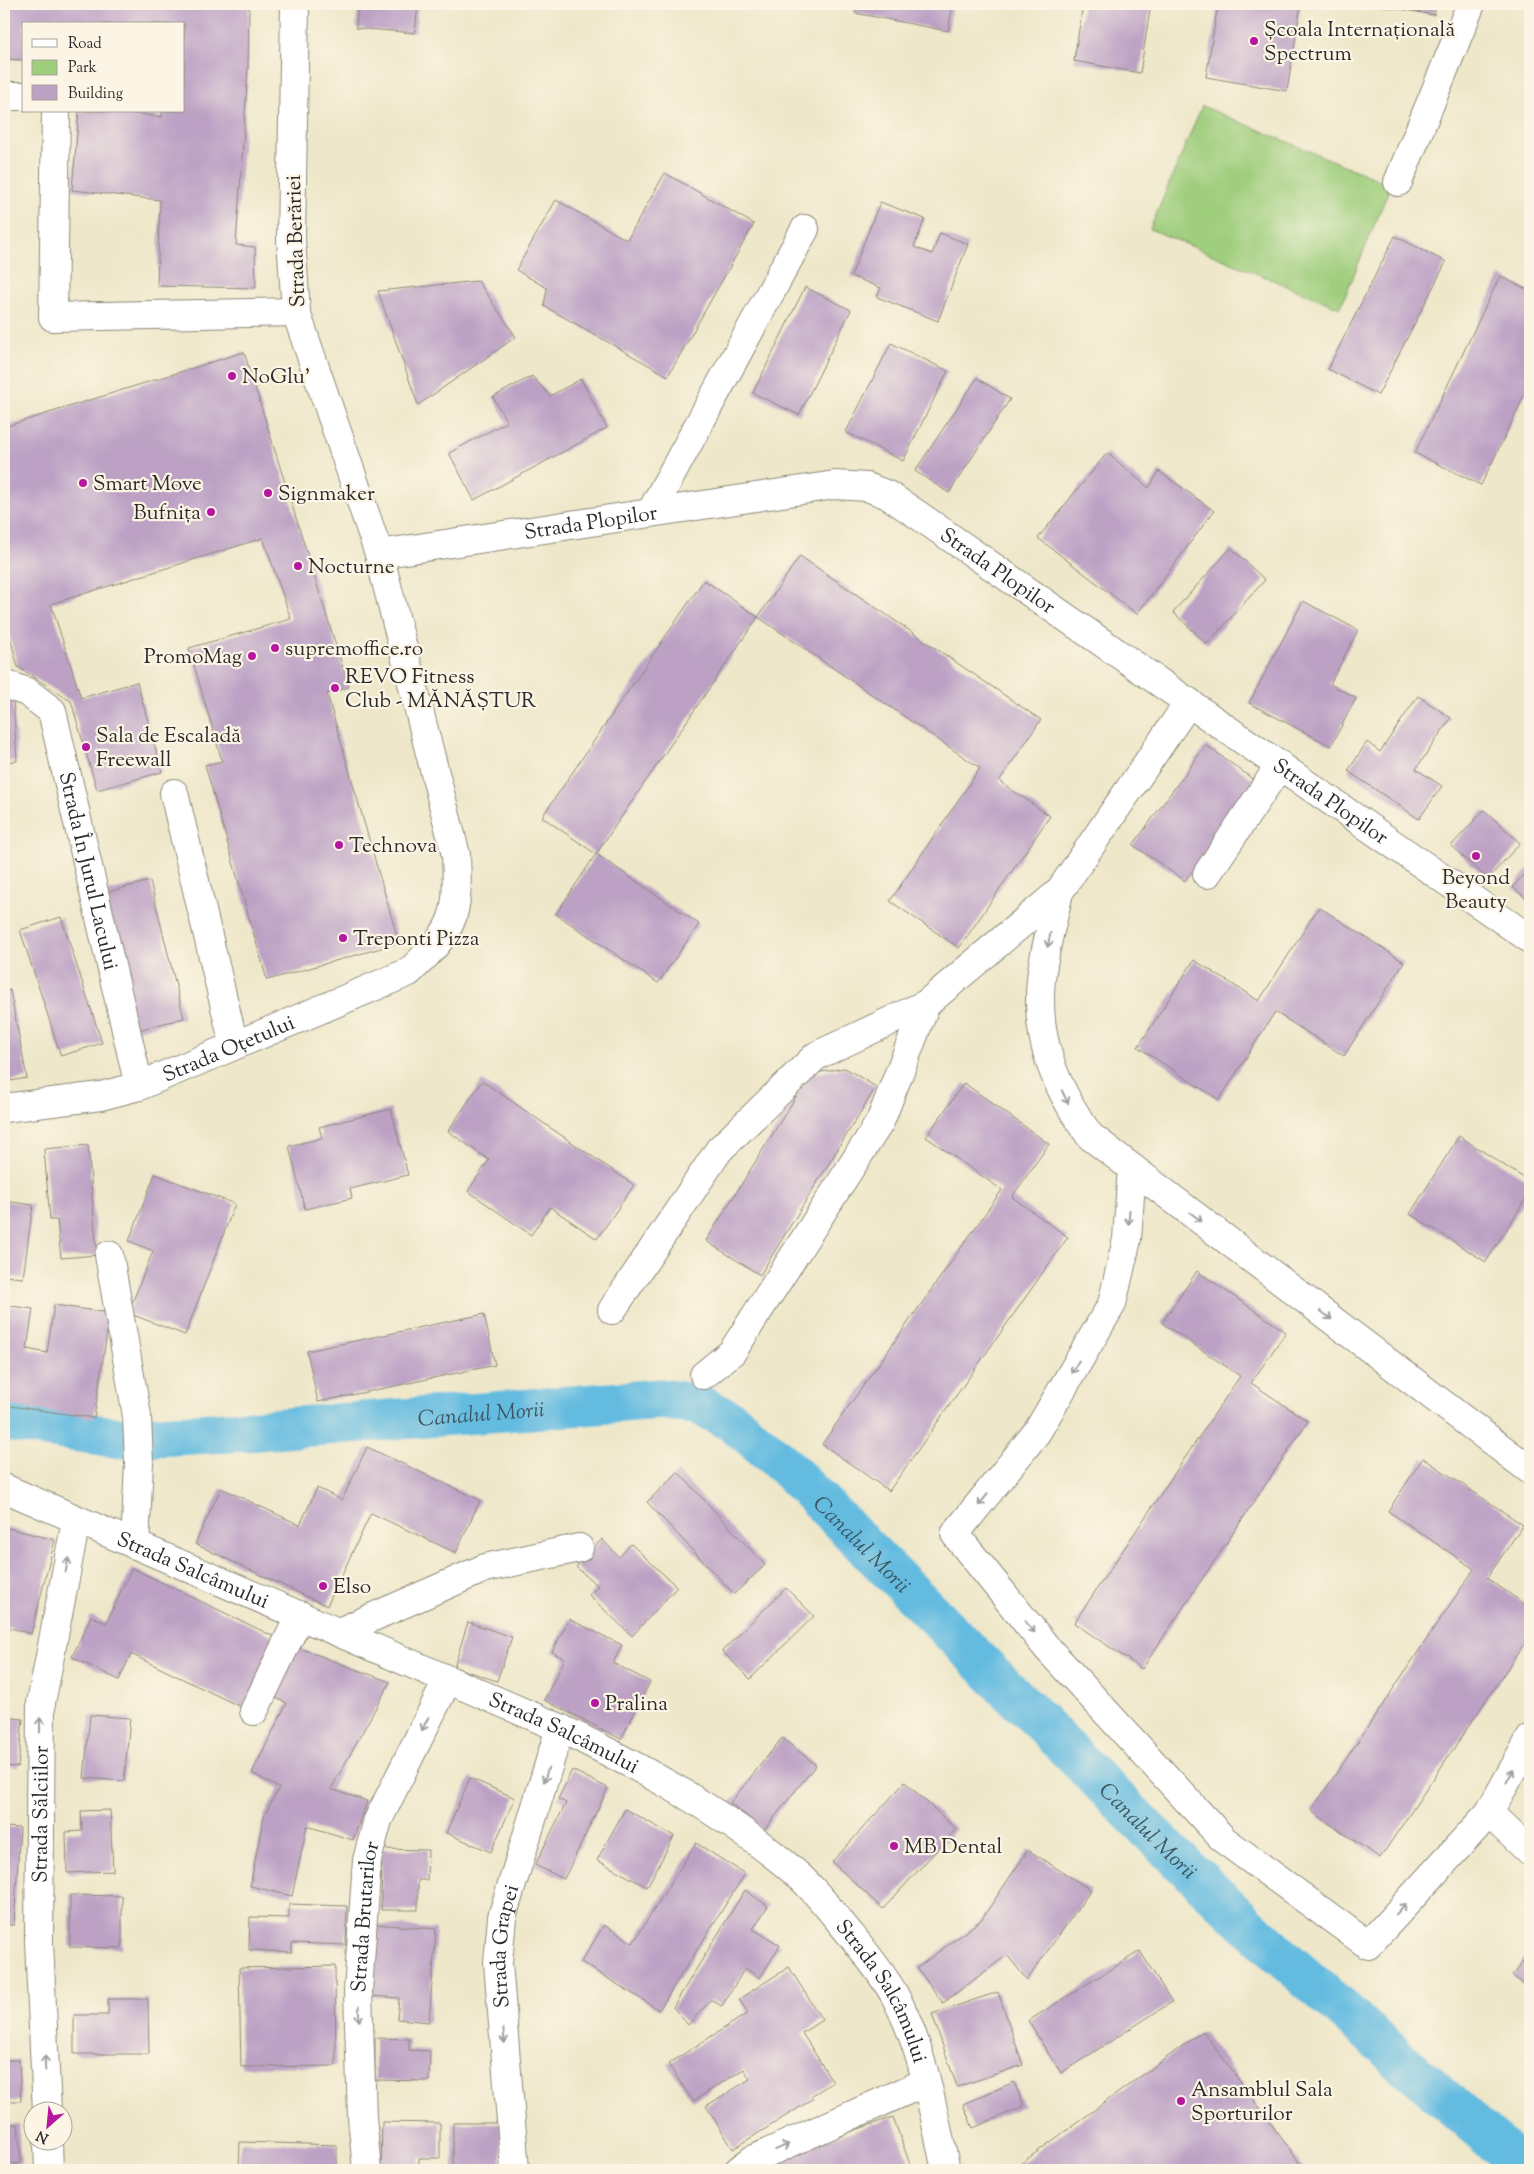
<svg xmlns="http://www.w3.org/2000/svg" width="1534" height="2174" font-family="'Sorts Mill Goudy',serif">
<rect width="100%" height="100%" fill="#fcf5e5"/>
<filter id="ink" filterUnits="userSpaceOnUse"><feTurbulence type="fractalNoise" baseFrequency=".02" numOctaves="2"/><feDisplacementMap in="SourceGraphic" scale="10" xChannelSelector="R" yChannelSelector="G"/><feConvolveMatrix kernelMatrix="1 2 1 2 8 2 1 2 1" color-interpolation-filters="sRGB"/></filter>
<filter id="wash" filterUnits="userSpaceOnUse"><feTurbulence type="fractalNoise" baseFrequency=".0096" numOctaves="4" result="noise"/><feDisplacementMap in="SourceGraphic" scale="20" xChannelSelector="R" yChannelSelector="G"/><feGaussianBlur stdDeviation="1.12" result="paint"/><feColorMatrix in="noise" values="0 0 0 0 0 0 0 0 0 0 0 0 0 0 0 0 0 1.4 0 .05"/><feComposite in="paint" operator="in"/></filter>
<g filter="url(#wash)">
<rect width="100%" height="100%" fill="#eee7c9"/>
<path fill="#9fce7d" stroke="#657c54" d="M1202,106l189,79 -51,123 -190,-79z"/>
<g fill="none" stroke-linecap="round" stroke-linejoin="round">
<path stroke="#63bbe0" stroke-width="41" id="s1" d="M4,1421l116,17 126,-7 415,-32 38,6 33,16 48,40 389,390 110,103 247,216"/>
</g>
<g id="blocks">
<path fill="#bca1c5" d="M4,4h245l-1,66 -12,175 19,2 1,41 -99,-2 3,-86 -88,-10 7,-79h36l47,6v-6h22v-87h-160v36l-20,-1z
M358,4h60l-3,29 -59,-5z
M857,4h96l-5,27 -93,-18z
M1083,4h68l-11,69 -66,-12z
M1218,4h83l-14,87 -81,-14z
M1371,4h65l-2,11z
M665,173l89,51 -86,152 -124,-70 3,-18 -31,-18 40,-70 71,40z
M880,202l45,17 -11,28 18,7 8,-21 28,11 -30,77 -61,-24 4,-9 -30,-12z
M1395,236l51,26 -68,133 -50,-26z
M1500,276l30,15v93l-49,101 -66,-32z
M478,281l38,56 -98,68 -40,-114z
M805,287l46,23 -52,105 -46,-22z
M891,343l57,28 -45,90 -57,-29z
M244,352l105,335 -22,7 72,249 -132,37 -62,-215 17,-4 -33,-113 102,-29 -28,-81 -212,66 30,94 56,-16 25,90 -65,18 -26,-89 -53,-34 -14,-52v-94l3,-59 -3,-9v-26z
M532,376l18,20 31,-17 26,49 -133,72 -25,-47 58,-31 -14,-25z
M977,378l33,21 -61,94 -34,-22z
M1107,453l42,35 10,-17 55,40 -77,103 -99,-76z
M1231,548l34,32 -58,64 -34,-32z
M800,556l241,164 -42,61 51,35 -91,132 -69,-47 90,-133 -222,-151z
M704,580l54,37 -162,237 -54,-37z
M1303,601l55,29 -28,54 26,14 -25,48 -82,-43z
M1418,696l33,22 -35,51 26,17 -23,33 -71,-48 19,-29 13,10z
M4,698h9l4,63 -13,1z
M1206,745l51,37 -72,99 -52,-36z
M1484,810l36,33 -32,36 -37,-33z
M596,854l103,70 -41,59 -102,-69z
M1530,867v35l-17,-15z
M150,881l34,137 -50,13 -34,-137z
M1319,907l85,55 -60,94 -69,-44 -56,88 -81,-53 56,-87 65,41z
M61,917l41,126 -41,13 -41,-126z
M10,990l17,88 -23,4v-90z
M845,1068l31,19 -116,188 -54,-34 104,-167z
M482,1081l152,104 -37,54 -47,-32 -19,28 -63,-44 21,-31 -41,-29z
M964,1083l85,61 -37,53 56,40 -179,254 -67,-47 180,-254 -76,-53z
M391,1109l17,66 -58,14 2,9 -47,11 -16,-63 33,-8 -3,-11z
M1459,1136l71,46v10l-44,70 -76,-48z
M88,1145l9,110 -36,3 -4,-38h-7l-6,-71z
M155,1174l80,30 -50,131 -57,-22 25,-62 -24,-10z
M4,1201l29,4 -10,73 -19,-2z
M1197,1271l89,61 -35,51 57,38 -166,248 -68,-46 166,-247 -78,-53z
M4,1305l29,4 -6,40 20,4 7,-48 56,8 -16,105 -90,-13z
M484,1314l11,51 -177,37 -11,-51z
M367,1447l113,53 -24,53 -85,-40 -44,93 -132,-62 26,-56 79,37 17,-37 25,12z
M1423,1458l100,67 -36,53 43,30v27l-150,223 -69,-47 163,-242 -86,-58z
M678,1472l87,93 -31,29 -87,-92z
M4,1527l51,13 -24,94 -27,-8z
M602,1539l17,18 12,-13 46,43 -45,49 -43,-41 9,-9 -22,-19z
M132,1568l149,72 -34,70 -116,-56 -12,26 -47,-23 19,-41 15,7z
M786,1588l28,28 -64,63 -28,-28z
M569,1619l53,26 -9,18 37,19 -29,57 -77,-39 21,-41 -13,-7z
M468,1622l44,15 -15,44 -43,-14z
M291,1645l99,37 -59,107 36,12 -14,39 -46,-14 -15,70 -42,-10 14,-70 15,-28 -27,-15 35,-70 -20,-9z
M90,1715l40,3 -6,63 -40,-3z
M4,1717l19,2 -5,48 -14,-1z
M782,1738l34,27 -52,65 -34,-27z
M572,1770l36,18 -44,91 -29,-14 31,-62 -8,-4z
M470,1778l45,20 -24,54 -45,-19z
M905,1782l51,47 -73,80 -51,-47z
M625,1809l49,27 -27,51 -50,-27z
M110,1810l3,61 -46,2 -1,-41 16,-1 -1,-20z
M4,1827l16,1 -6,97h-10z
M696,1843l49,31 -86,136 -78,-48 23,-37 29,18z
M382,1849l46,1 -1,30h-9v30h-37z
M1028,1850l63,40 -64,90 -20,-25 -64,48 -26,-35 64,-48z
M745,1890l23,16 -15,23 27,16 -20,33 -15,-10 -23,38 -11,-6 -23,25 -15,-18z
M70,1895l52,1v52l-52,-1z
M289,1904l58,2 -1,39 -54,-2v9l-43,-2 1,-33 39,1z
M375,1924l61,5 -7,93 -32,-3 2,-21 -29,-2z
M1530,1950v38l-18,-12z
M1140,1951l32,51 -111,71 -33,-52z
M335,1966l1,100 -95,1 -2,-99z
M789,1967l33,53 -20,13 31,49 -22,14 2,3 -80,50 -27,-43 44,-27 -6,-10 -51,32 -25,-37 80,-51 -9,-14z
M998,1992l25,73 -66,22 -25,-73z
M108,1999h40l1,55h-75v-39h34z
M1203,2031l102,139h-293z
M375,2038l34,1v11l21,1 -1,30 -54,-1z
M4,2060h15l2,41h-17z
M1014,2082l10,24 -51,22 -10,-24z
M893,2117l19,53h-134l-4,-12z
M382,2122l58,1v35h-21v12h-38z
M453,2123h48v47h-48z
M18,2124l3,39 -17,2v-40z
M240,2142l97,3v25h-98z"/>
</g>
</g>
<g filter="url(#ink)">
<use href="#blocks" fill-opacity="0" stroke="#8c897a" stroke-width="1"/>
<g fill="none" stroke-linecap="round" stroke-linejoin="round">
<defs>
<g id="minor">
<path d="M4,96h20"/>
<path d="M56,111l-3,206 243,-5"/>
<path d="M1398,182l73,-178"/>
<path d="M651,512l154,-283"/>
<path id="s2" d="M379,554l456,-69 32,2 21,8 30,20 612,424"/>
<path id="s3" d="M4,684l23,8 25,19 87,375"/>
<path d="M174,793l60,252"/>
<path d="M1207,874l73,-109"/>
<path d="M1059,892c-6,29 -15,58 -18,87 -6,61 14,108 49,157l440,334"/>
<path id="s4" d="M4,1108l97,-12 38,-10 270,-114c46,-44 50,-54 47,-117l-77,-301 -83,-242 -5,-73 4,-235"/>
<path d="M1132,1168l-5,71 -15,65 -75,128 -82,102 92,114 177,192 144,105 121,-132 41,-74"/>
<path d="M109,1255l28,161 2,47 -4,82"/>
<path d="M612,1310l107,-160 97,-94 110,-52 133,-112 130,-190"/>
<path d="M704,1375l28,-23 148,-230 46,-118"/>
<path id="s5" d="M4,1488l556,240c84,41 167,85 238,147 20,18 36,40 53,60 15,19 32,39 44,61 29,54 38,116 51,174"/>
<path d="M339,1632l146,-64 94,-20"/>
<path d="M254,1711l46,-96"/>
<path d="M1489,1813l41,39"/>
<path id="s6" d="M47,2112l-8,-170 2,-239 35,-182"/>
<path d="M48,2142l1,28"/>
<path id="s7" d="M367,2170l-5,-53 -4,-126 9,-131 11,-40 69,-139"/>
<path id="s8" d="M515,2170l-17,-207 4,-46 58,-189"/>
<path d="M739,2170l13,-10 174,-78"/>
</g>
</defs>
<use href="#minor" stroke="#8c897a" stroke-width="30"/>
<use href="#minor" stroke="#fff" stroke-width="28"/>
</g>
<defs><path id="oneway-shaft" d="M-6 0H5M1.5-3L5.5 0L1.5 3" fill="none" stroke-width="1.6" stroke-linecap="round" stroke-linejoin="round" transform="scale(1.25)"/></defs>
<g stroke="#a0a0a0">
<use href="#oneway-shaft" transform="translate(1049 940) rotate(102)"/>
<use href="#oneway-shaft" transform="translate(1065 1097) rotate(65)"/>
<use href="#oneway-shaft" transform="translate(1129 1217) rotate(94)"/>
<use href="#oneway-shaft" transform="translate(1196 1217) rotate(37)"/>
<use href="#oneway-shaft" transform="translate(1326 1315) rotate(37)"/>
<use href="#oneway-shaft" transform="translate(1075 1367) rotate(121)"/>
<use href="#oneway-shaft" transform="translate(983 1500) rotate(129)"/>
<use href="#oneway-shaft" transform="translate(67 1565) rotate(-79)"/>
<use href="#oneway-shaft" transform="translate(1030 1627) rotate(51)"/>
<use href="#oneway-shaft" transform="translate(425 1724) rotate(116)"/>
<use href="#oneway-shaft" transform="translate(40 1725) rotate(-90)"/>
<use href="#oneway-shaft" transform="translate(546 1775) rotate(107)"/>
<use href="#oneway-shaft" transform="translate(1510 1776) rotate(-61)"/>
<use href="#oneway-shaft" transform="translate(1401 1909) rotate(-47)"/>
<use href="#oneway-shaft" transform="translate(359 2014) rotate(88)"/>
<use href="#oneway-shaft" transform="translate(504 2036) rotate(85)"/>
<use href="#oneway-shaft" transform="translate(45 2063) rotate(-92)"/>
<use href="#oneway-shaft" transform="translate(782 2147) rotate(-24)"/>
</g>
</g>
<g fill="#b5179e" stroke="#fcf5e5" stroke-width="2">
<circle cx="1254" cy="41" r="5"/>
<circle cx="232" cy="376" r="5"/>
<circle cx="83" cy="483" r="5"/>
<circle cx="268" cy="493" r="5"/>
<circle cx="211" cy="512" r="5"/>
<circle cx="298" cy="566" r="5"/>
<circle cx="275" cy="648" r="5"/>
<circle cx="252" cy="656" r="5"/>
<circle cx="335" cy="688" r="5"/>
<circle cx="86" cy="747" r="5"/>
<circle cx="339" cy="845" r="5"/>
<circle cx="1476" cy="856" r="5"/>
<circle cx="343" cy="938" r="5"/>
<circle cx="323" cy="1586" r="5"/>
<circle cx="595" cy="1703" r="5"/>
<circle cx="894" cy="1846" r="5"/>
<circle cx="1181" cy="2101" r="5"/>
</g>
<g text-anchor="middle" stroke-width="4.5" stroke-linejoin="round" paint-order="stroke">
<g font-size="21" fill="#2b2b2b" stroke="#fcf5e5" text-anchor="start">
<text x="1264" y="36">Școala Internațională<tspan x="1264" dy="24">Spectrum</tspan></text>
<text x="242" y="383">NoGlu'</text>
<text x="93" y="490">Smart Move</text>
<text x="278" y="500">Signmaker</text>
<text x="201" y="519" text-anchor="end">Bufnița</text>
<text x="308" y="573">Nocturne</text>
<text x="285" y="655">supremoffice.ro</text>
<text x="242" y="663" text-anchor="end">PromoMag</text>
<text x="345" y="683">REVO Fitness<tspan x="345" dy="24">Club - MĂNĂȘTUR</tspan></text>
<text x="96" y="742">Sala de Escaladă<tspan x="96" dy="24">Freewall</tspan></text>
<text x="349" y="852">Technova</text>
<text x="1476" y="884" text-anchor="middle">Beyond<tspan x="1476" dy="24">Beauty</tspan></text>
<text x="353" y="945">Treponti Pizza</text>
<text x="333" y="1593">Elso</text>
<text x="605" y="1710">Pralina</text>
<text x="904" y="1853">MB Dental</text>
<text x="1191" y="2096">Ansamblul Sala<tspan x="1191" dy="24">Sporturilor</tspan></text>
</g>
<g font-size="21" fill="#2b2b2b" stroke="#fcf5e5">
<text transform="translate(295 241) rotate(-92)" y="7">Strada Berăriei</text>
<text dy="7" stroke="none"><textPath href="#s2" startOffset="214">Strada Plopilor</textPath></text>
<text dy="7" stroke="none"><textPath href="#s2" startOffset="649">Strada Plopilor</textPath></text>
<text dy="7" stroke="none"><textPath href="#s2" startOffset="1054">Strada Plopilor</textPath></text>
<text dy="7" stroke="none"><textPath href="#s3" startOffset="220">Strada În Jurul Lacului</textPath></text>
<text dy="7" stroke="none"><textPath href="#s4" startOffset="234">Strada Oțetului</textPath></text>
<text dy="7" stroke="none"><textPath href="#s5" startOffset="206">Strada Salcâmului</textPath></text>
<text dy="7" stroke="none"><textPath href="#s5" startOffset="611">Strada Salcâmului</textPath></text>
<text dy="7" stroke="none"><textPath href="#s6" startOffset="298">Strada Sălciilor</textPath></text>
<text dy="7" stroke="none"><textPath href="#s7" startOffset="254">Strada Brutarilor</textPath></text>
<text dy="7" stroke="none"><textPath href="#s8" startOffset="225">Strada Grapei</textPath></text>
<text dy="7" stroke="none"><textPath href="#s5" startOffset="1031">Strada Salcâmului</textPath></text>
</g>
<g font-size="22" font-style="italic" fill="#3c5661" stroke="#fcf5e5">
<text dy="8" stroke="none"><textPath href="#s1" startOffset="479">Canalul Morii</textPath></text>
<text dy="8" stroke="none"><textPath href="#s1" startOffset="914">Canalul Morii</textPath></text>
<text dy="8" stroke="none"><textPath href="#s1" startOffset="1319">Canalul Morii</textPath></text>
</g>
</g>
<rect width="1534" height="2174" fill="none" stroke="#fcf5e5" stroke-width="20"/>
<rect x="22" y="22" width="162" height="90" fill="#fcf5e5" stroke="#a8a49b"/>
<rect x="32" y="39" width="25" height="8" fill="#ffffff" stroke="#a8a49b"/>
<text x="68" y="48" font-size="15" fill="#2b2b2b">Road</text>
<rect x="32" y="60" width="25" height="15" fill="#9fce7d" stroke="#a8a49b"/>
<text x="68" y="72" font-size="15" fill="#2b2b2b">Park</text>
<rect x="32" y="85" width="25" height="15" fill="#bca1c5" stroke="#a8a49b"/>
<text x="68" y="98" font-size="15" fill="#2b2b2b">Building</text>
<g transform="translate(48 2126) rotate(207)"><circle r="24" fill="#fcf5e5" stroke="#a8a49b"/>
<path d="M0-4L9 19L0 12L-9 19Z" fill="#b5179e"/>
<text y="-8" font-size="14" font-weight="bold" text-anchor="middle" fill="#2b2b2b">N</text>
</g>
</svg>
